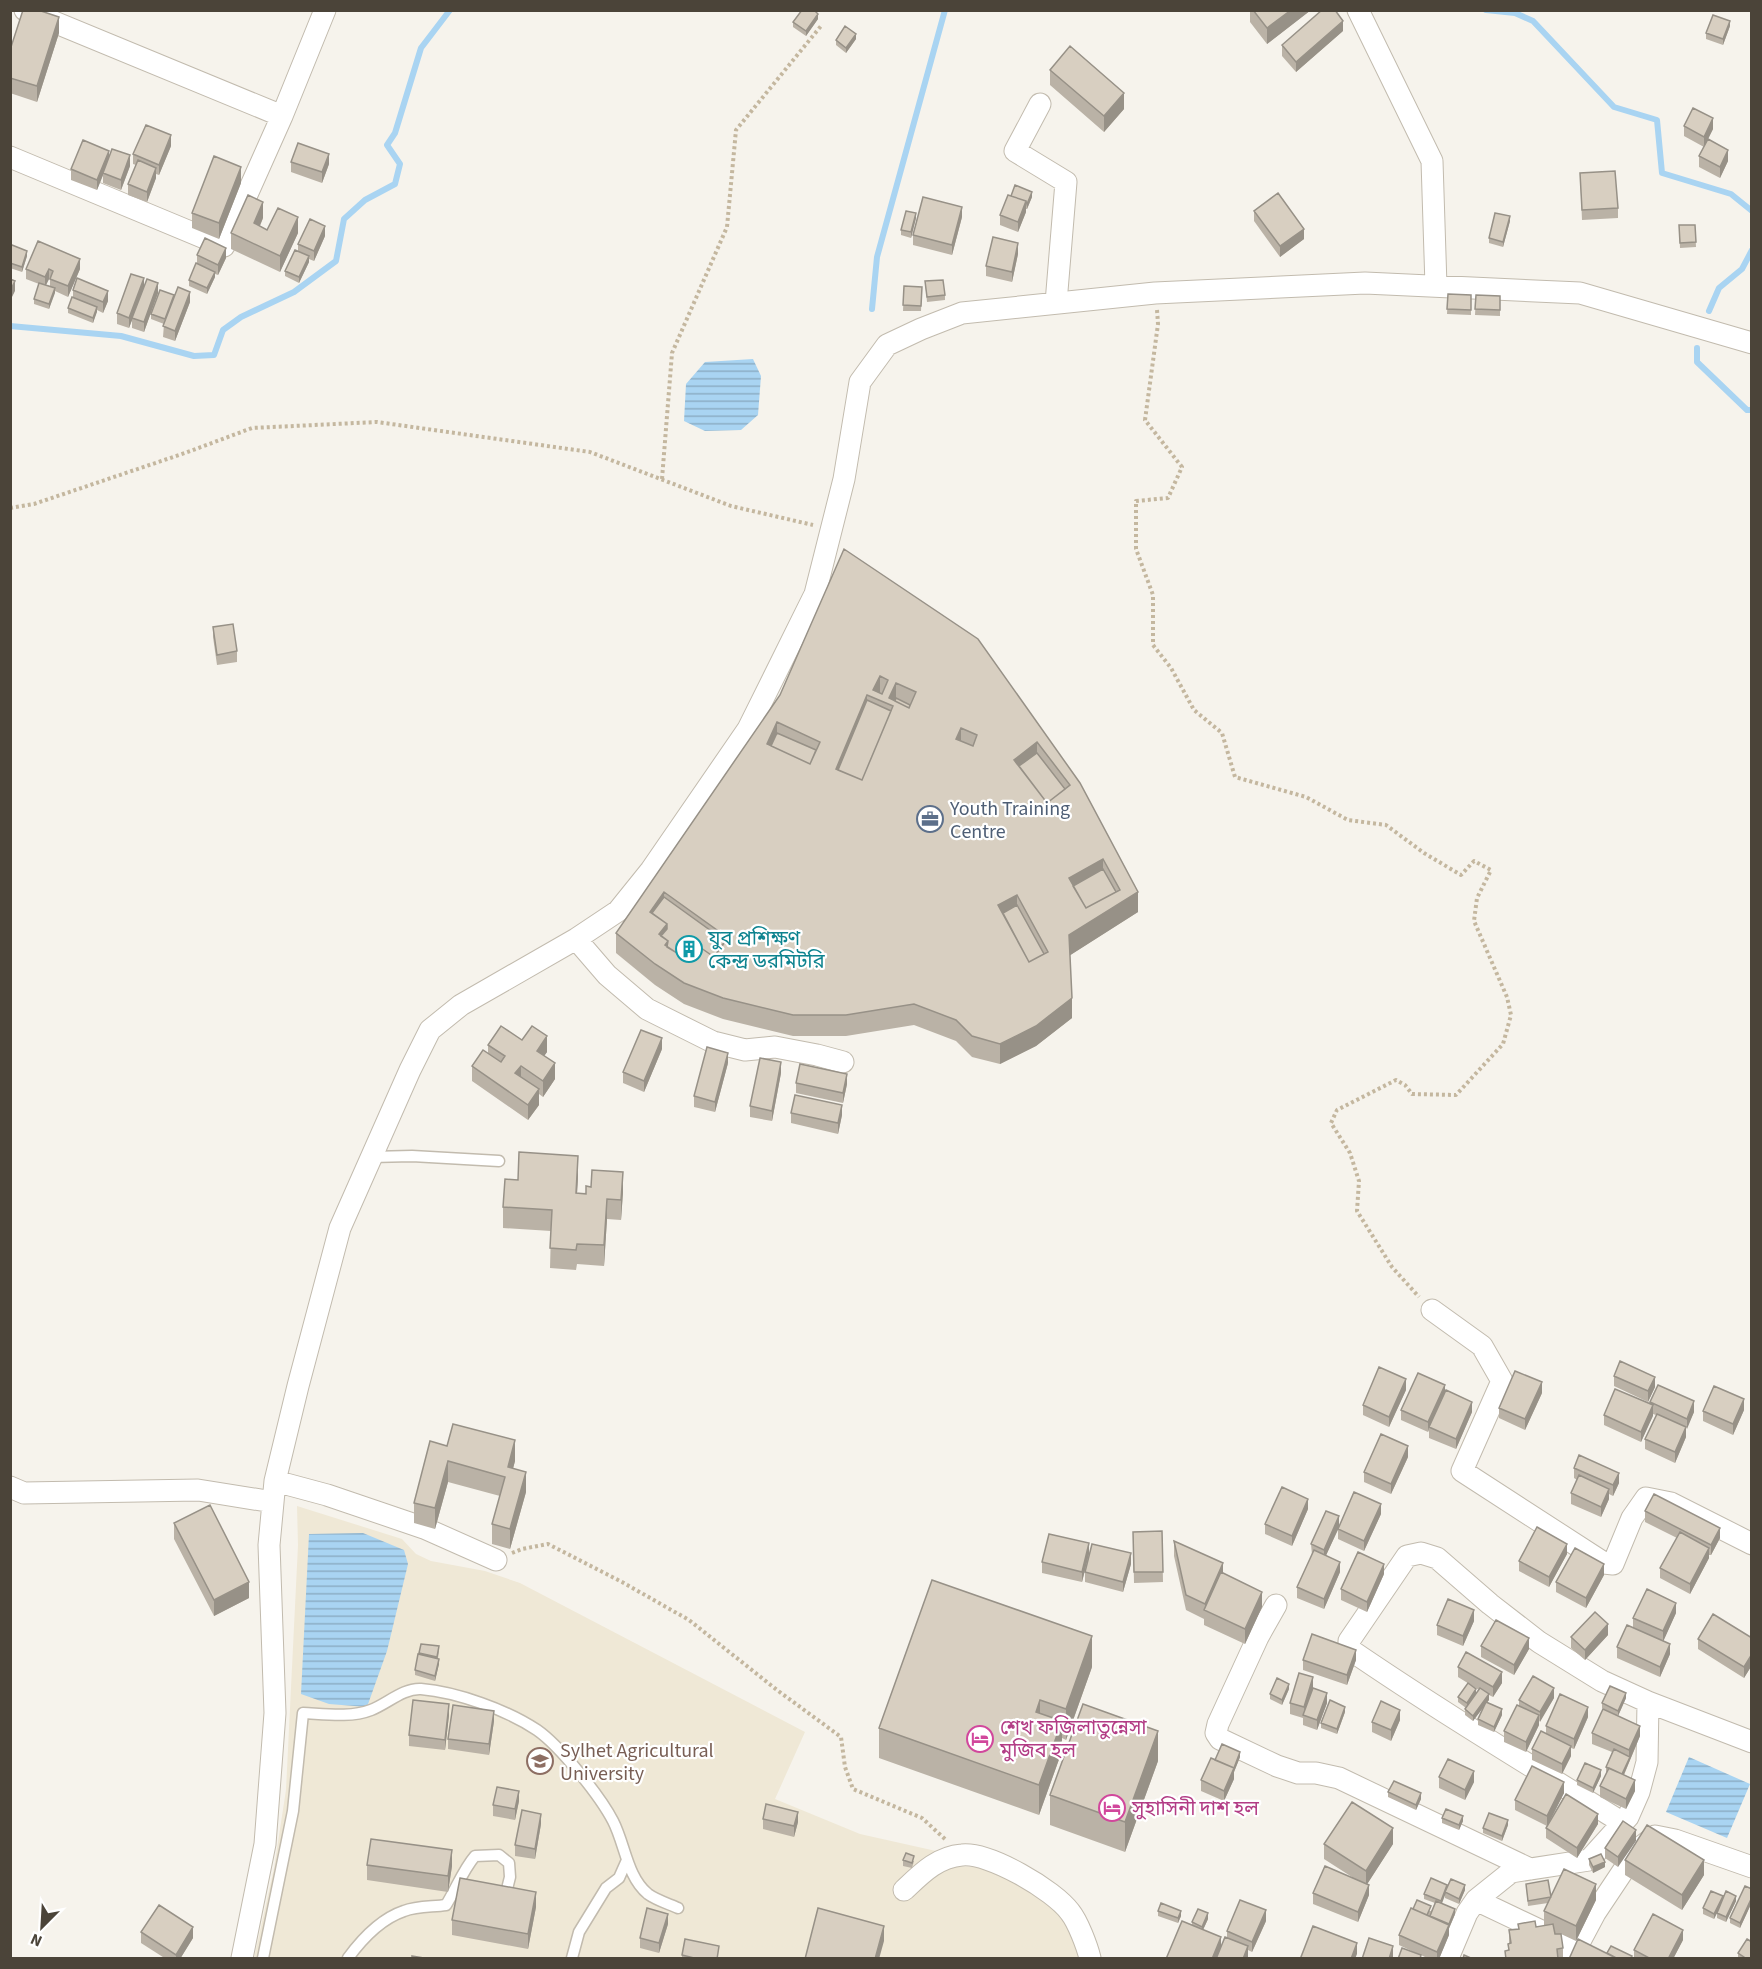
<svg xmlns="http://www.w3.org/2000/svg" width="1762" height="1969" font-family="'Source Sans 3','Noto Sans Bengali',sans-serif">
<defs>
<pattern id="water-rules" width="6" height="5" patternUnits="userSpaceOnUse" patternTransform="scale(1.5)"><rect width="6" height="5" fill="#a9d4f2"/><path d="M0 2.5h6" fill="none" stroke="#8caec5"/></pattern>
</defs>
<rect width="100%" height="100%" fill="#f6f3ec"/>
<path fill="#efe8d6" d="M297,1506l105,33 14,15 15,7 54,10 35,12 285,149 -30,67 85,35 76,17 20,15 25,1 29,12 55,36 16,43h-827l20,-90 12,-78 12,-245z"/>
<path fill="url(#water-rules)" d="M753,359l8,17 -3,39 -17,15 -36,1 -21,-10 2,-37 19,-22z
M363,1533l41,17 4,14 -21,87 -20,56 -38,-3 -28,-10 8,-160z
M1689,1757l61,27 -23,54 -61,-26z"/>
<g fill="none" stroke-linecap="round" stroke-linejoin="round">
<path stroke="#a9d4f2" stroke-width="6" d="M1486,10l29,3 18,8 81,86 43,13 5,53 69,21 21,17
M872,309l5,-52 68,-247
M1709,311l10,-23 23,-19 10,-19
M10,326l111,10 73,20 20,-1 9,-25 18,-13 53,-25 42,-31 8,-42 21,-19 30,-16 5,-20 -13,-19 8,-12 26,-85 29,-38
M1697,348v14l50,48h5"/>
<defs>
<path id="lane" d="M371,1157l41,-1 87,5
M263,1958l30,-147 10,-98c21,1 48,5 68,-3 16,-6 32,-22 50,-21 36,3 86,21 116,41 23,16 63,66 76,91 12,23 14,56 35,73 8,6 21,10 30,14
M348,1958c14,-19 32,-39 56,-47 13,-5 29,-4 42,-6 10,-16 17,-35 29,-49l24,-1 10,8 1,14 -3,12
M572,1958l7,-26 27,-44 13,-10 8,-18"/>
<path id="street" d="M25,10l257,106
M1358,10l74,151 4,125
M1040,104l-25,47 51,31 -10,121
M10,157l214,89 58,-130 43,-106
M576,939l31,36 40,34 66,33 32,8 30,-3 42,8 26,7
M1432,1310l50,36 20,35 -40,90 142,92 9,1 19,-46 14,-20 25,5 81,41
M275,1481l52,14 97,33 72,32
M10,1487l14,6 174,-3 75,12
M1276,1605l-18,32 -40,87 -2,9 4,6 57,27 21,7h18l23,5 191,91
M1648,1702l104,40
M904,1890c17,-16 33,-33 58,-35 27,-3 92,35 108,57 8,10 17,34 20,46
M1476,1900l101,48
M242,1958l23,-114 10,-131 -6,-168 6,-64 23,-95 42,-158 70,-158 20,-40 31,-25 115,-66 42,-28 33,-41 97,-141 67,-135 29,-115 16,-97 27,-37 34,-16 41,-16 193,-20 210,-10 215,10 172,50
M1448,1958l19,-45 9,-13 35,-28 78,-12 39,-43 11,-25 8,-30 1,-60 -46,-21 -63,-39 -49,-38 -53,-46 -16,-5 -14,3 -58,85v8c89,61 182,117 274,174
M1571,1958l24,-45 42,-63 18,-14 20,4 77,27"/>
</defs>
<use href="#lane" stroke="#c2bbae" stroke-width="13"/>
<use href="#street" stroke="#c2bbae" stroke-width="23"/>
<path stroke="#c4b79f" stroke-width="4" stroke-dasharray="3 3" stroke-linecap="butt" d="M1157,310l1,14 -13,96 37,47 -14,31 -32,3v48l17,46v50l18,23 23,42 28,23 13,44 71,20 42,23 38,5 38,28 37,22 13,-14 17,9 -14,28 -3,23 33,76 4,18 -8,29 -47,51 -44,-1 -7,-9 -9,-5 -59,30 -6,13 19,30 9,28 -2,30 35,56 27,30
M662,479l10,-126 55,-126 9,-97 85,-104
M10,508l24,-4 151,-51 67,-25 125,-6 213,30 141,54 82,19
M512,1553l10,-4 26,-5 74,38 67,38 88,70 64,47 4,30 8,22 69,29 24,22"/>
<use href="#lane" stroke="#fff" stroke-width="10"/>
<use href="#street" stroke="#fff" stroke-width="21"/>
</g>
<path fill="#bab2a6" fill-rule="evenodd" d="M1250,10h61l-44,34 -17,-22z
M818,19l-12,17 -13,-9v-5z
M1730,26l-7,19 -17,-6v-6z
M1343,31l-47,41 -14,-16v-11z
M59,33l-22,69 -27,-9v-43z
M856,39l-10,14 -10,-8v-5z
M1050,70l74,39 -20,23 -54,-47z
M1684,126l29,3 -5,10 20,22 -8,17 -21,-11v-11l5,-9 -20,-11z
M171,146l-12,29 -3,-1v4l-9,24 -19,-7v-11l8,-19 -3,-1v-10z
M109,157l21,9 -9,24 -18,-7v-8l-6,15 -26,-10v-11z
M291,162l38,2 -7,19 -31,-11z
M1580,173l38,35v10l-36,2z
M241,183l-22,56 -27,-11v-15z
M1011,196l21,1 -5,12h-1v3l-8,20 -18,-7v-10z
M1254,211l50,28 -24,18 -26,-36z
M962,217l-10,38 -39,-10v-10z
M263,218l-3,8 7,4 31,3 -18,39 -49,-23v-16z
M916,218l-5,20 -10,-3v-5z
M1510,221l-7,26 -14,-4v-5z
M1679,225h16l1,22 -16,1z
M325,236l-11,25 -5,-2v3l-10,21 -14,-7v-5l13,-20v-7z
M10,248l17,8 -5,16 -12,-4z
M1018,254l-6,28 -26,-6v-10z
M197,255l29,3 -8,17 -3,-1v3l-8,17 -18,-8v-6l8,-16z
M26,269h54l-12,28 -13,-6 -6,18 -15,-5v-5l5,-15 -13,-5zM49,279h1v7l-4,-1z
M925,281l20,14v5l-18,2z
M904,286l18,1 -1,24h-18z
M144,287l14,6 -14,39 -12,-4v-8l-3,8 -12,-4v-11z
M73,290l35,11 -5,12 -6,-3 -4,13 -25,-10v-5l5,-10z
M1448,294l23,1v20l-24,-1z
M1476,295l24,1v20l-25,-1z
M174,298l16,4 -15,39 -12,-4 1,-13 -13,-5v-5z
M844,549l236,234 58,129 -68,43 2,63 -36,28 -36,18 -28,-7 -16,-16 -42,-16 -68,11h-53l-70,-17 -39,-15 -29,-19 -39,-32v-20l164,-238z
M213,627l24,24v11l-20,3 -4,-28z
M522,1040l25,12 -3,4 11,23 -12,18 -4,-3v11l-11,15 -56,-39v-15l16,-13v-8z
M662,1049l-18,43 -21,-9v-11z
M728,1063l-13,49 -21,-5v-11z
M781,1073l-9,48 -22,-4v-11z
M796,1083l51,1 -4,19 -47,-10z
M791,1113l51,2 -4,19 -47,-11z
M578,1176l-1,17 46,-1 -2,28 -14,-1 -3,47 -27,-2 -1,6 -26,-2 1,-37 -48,-3v-21l15,-27z
M1614,1376l41,11 -7,15 -34,-16z
M1406,1390l-17,37 -26,-12v-10z
M1445,1392l27,20 -16,37 -27,-11v-8l-1,2 -27,-12v-10z
M1542,1393l-17,37 -26,-12v-10z
M1650,1402l44,10 -8,17v8l-11,26 -30,-14v-10l11,-24 -3,-1 -12,28 -37,-17v-10l46,-11z
M1744,1410l-11,25 -30,-14v-10z
M447,1446l68,15 -2,7 13,24 -16,57 -18,-5v-20l8,-28 -52,-14 -13,47 -21,-6v-20z
M1408,1457l-17,37 -27,-12v-10z
M1574,1468l45,15 -6,13 -4,-2v5l-8,18 -30,-13v-11l6,-13 -3,-2z
M1308,1509l-16,37 -27,-12v-10z
M1645,1511l75,27 -9,17h-2v3l-19,36 -30,-16v-10l17,-30 -32,-16z
M1381,1514l-17,37 -26,-12v-9l-12,25 14,17 -16,37 -27,-11v-11l15,-32 -1,-11 28,-18z
M174,1523l75,75 -35,18 -40,-77z
M1162,1531l1,51 -29,1 -1,-51z
M1174,1541l49,32 39,34 -17,37 -41,-19v-6l-18,-9 -12,-54z
M1089,1554l-7,28 -40,-9v-11z
M1567,1554l-18,33 -30,-16v-10z
M1131,1564l-8,28 -38,-10v-10z
M1384,1574l-17,38 -26,-12v-11z
M1604,1575l-18,33 -30,-16v-10z
M1676,1613l-13,28 7,13 -10,23 -43,-19v-11l16,-20v-9z
M1474,1621l-11,25 -26,-11v-10z
M1608,1635l-23,25 -14,-12v-11z
M1752,1638v27l-8,13 -46,-29v-10z
M421,1644l18,7 -1,7 1,6 -4,17 -20,-6v-5z
M1481,1646l48,3 -15,26 -33,-18z
M1303,1660h53l-9,25 -44,-15z
M1092,1667l-26,73 -4,-2v13l-23,64 -160,-57v-30z
M1458,1667l44,16 -9,14 -4,-2v5l-2,2 15,13 -8,17 -16,-7v-6l6,-13 -11,15 -8,-6v-6l1,-1 -8,-6v-5l18,-3 3,-4 -21,-13z
M1313,1688l-4,11 18,4 -10,27 -14,-5v-7l-13,-4v-11z
M1289,1689l-7,16 -12,-6v-5z
M1554,1698l-15,24v3l-13,27 -22,-10v-11l15,-26v-5z
M1626,1698l-8,18 -16,-8v-5z
M1345,1712l-8,22 -16,-6v-5z
M449,1715l-4,35 -36,-4v-11z
M1588,1717l-14,32 -3,-1v8l-9,18 -30,-14v-11l14,-16v-7z
M1400,1720l-9,21 -19,-9v-10z
M494,1721l-5,34 -41,-6v-10z
M1592,1733l48,3 -16,39 11,16 -9,18 -26,-12v-11l7,-14h-1v-5l6,-15 -20,-8z
M1240,1757l-6,15v7l-10,22 -23,-10v-11l14,-20z
M1158,1761l-33,91 -75,-27v-30z
M1601,1776l-8,17 -16,-8v-5z
M1439,1777l35,5 -9,18 -26,-12z
M1388,1792l33,7 -5,11 -28,-13z
M1564,1793l-14,27 48,4 -21,34 -31,-20v-10l1,-2 -32,-16v-10z
M519,1801l-4,19 -22,-4v-11z
M1442,1818l21,3 -4,9 -17,-7z
M763,1819l35,3 -4,15 -31,-8z
M1623,1821l-5,46 -13,-9v-10z
M541,1824l-6,35 -20,-3v-11z
M1508,1825l-6,16 -19,-8v-5z
M1324,1844h69l-26,40 2,11 -11,27 -45,-18v-11l39,-16 -28,-18z
M1589,1859l16,8 -12,6 -4,-8z
M903,1860l11,1 -2,7 -9,-2z
M1625,1860l79,15 -22,35 -57,-35z
M367,1865l85,1 -4,26 -81,-12z
M1526,1884l25,12 45,4 -20,41 -15,-7 2,14v11h-58v-8l3,-1v-6l1,-1v-13l9,-1v-5l18,3 8,-1v-15l4,-8 -20,3z
M1447,1889l18,1 -6,14 -14,-6v-4l-4,9 14,11 -6,14v7l-10,24h-10l-8,-4v4l-1,-4 -21,-10v-10l14,-26 18,2 4,-8 -11,-4v-5z
M1752,1889v13l-12,26 -10,-5v-5z
M1723,1899l13,2 -10,21 -9,-4v-5l-3,6 -11,-5v-6z
M536,1907l-8,42 -76,-14v-15z
M1158,1911l23,5 -3,7 -20,-7z
M1208,1919l-5,11 18,16 6,-8v-7l39,-10 -14,31 -4,-2v9h-82l26,-34v-3z
M668,1924l-9,29 -19,-5v-10z
M141,1932l52,6 -13,21h-14l-25,-16z
M1683,1940l-10,19h-39v-9z
M1738,1953l14,6h-14z
M682,1955l37,2v2h-37z"/>
<path fill="#979187" d="M1291,10h20l-44,34v-16z
M818,14v5l-12,17v-5z
M59,17v16l-22,69v-16z
M1343,21v10l-47,41v-10z
M1730,21v5l-7,19v-6z
M856,34v5l-10,14v-5z
M1124,93v16l-20,23v-16z
M1713,118v11l-9,18v-10z
M171,135v11l-12,29v-10z
M1728,150v11l-8,17v-11z
M109,151v10l-6,12v2l-6,15v-10z
M329,154v10l-7,19v-11z
M130,155v11l-9,24v-10z
M241,167v16l-22,56v-16z
M156,168v10l-9,24v-10z
M1032,192v5l-5,12v-5z
M1026,201v11l-8,20v-10z
M263,202v16l-9,21v-16z
M962,207v10l-10,38v-10z
M916,213v5l-5,20v-6z
M1510,216v5l-7,26v-5z
M298,217v16l-18,39v-16z
M325,226v10l-11,25v-10z
M1304,229v10l-24,18v-11z
M1018,243v11l-6,28v-10z
M226,248v10l-8,17v-10z
M27,251v5l-5,16v-5z
M309,256v6l-10,21v-6z
M80,259v10l-12,28v-11z
M49,269v10l-4,8v-10z
M215,272v5l-8,17v-6z
M144,278v11l-15,39v-10z
M15,281v10l-5,10v-10z
M158,283v10l-14,39v-10z
M55,288v5l-6,16v-5z
M108,291v10l-5,12v-11z
M190,292v10l-15,39v-10z
M97,307v5l-4,11v-5z
M880,676v21l-7,-7z
M896,683v20l-3,3 -4,-8z
M867,695v21l-26,60 -5,-7z
M777,722v21l-6,13 -4,-12z
M961,728v21l-5,-10z
M1037,742v21l-23,7v-10z
M1103,859v21l-34,8v-10z
M664,892v21l-7,9 -7,-10z
M1138,892v20l-69,44v-21z
M1017,895v20l-14,8 -5,-18z
M667,924l1,17v11l-9,-18z
M1072,998v20l-36,28 -36,18v-20z
M547,1036v16l-10,14v-15z
M662,1038v11l-18,43v-11z
M728,1053v10l-13,49v-10z
M781,1062v11l-9,48v-10z
M555,1063v16l-12,18v-16z
M521,1066v15l-6,-8z
M847,1074v10l-4,19v-10z
M539,1089v16l-11,15v-15z
M842,1105v10l-4,19v-11z
M578,1156v20l-2,37v-20z
M623,1172v20l-2,28v-20z
M607,1199v20l-3,47v-21z
M1655,1377v10l-7,15v-11z
M1406,1379v11l-17,37v-10z
M1542,1382v11l-17,37v-11z
M1445,1385v10l-16,32 -1,5v-10z
M1744,1399v11l-11,25v-11z
M1694,1401v11l-7,17v-10z
M1472,1402v10l-16,37v-10z
M1653,1405v11l-12,26v-10z
M1686,1427v10l-11,26v-11z
M515,1440v21l-7,27v-21z
M1408,1446v11l-17,37v-10z
M448,1461v21l-13,47v-21z
M526,1472v20l-16,57v-20z
M1619,1473v10l-6,13v-11z
M1609,1489v10l-8,18v-10z
M1308,1499v10l-16,37v-10z
M1381,1504v10l-17,37v-10z
M1339,1516v11l-15,33v-10z
M1720,1528v10l-9,17v-10z
M1089,1543v11l-7,28v-10z
M1567,1544v10l-18,33v-10z
M1709,1548v10l-19,36v-10z
M1131,1553v11l-8,28v-10z
M1340,1562v10l-16,37v-10z
M1223,1563v15l-18,32v-6z
M1384,1564v10l-17,38v-10z
M1604,1564v11l-18,33v-10z
M249,1582v16l-35,18v-16z
M1262,1592v15l-17,37v-15z
M1676,1603v10l-13,29v-11z
M1474,1610v11l-11,25v-10z
M1608,1624v11l-23,25v-10z
M1092,1636v31l-26,73v-31z
M1529,1638v11l-15,26v-10z
M1670,1644v10l-10,23v-10z
M1356,1650v10l-9,25v-10z
M1752,1654v11l-8,13v-11z
M439,1659v5l-4,17v-5z
M1502,1672v11l-9,14v-10z
M1313,1677v11l-8,27 -1,-8z
M1289,1684v5l-7,16v-5z
M1554,1688v10l-14,24v-10z
M1476,1689v5l-9,14v-5z
M1327,1693v10l-10,27v-10z
M1626,1693v5l-8,18v-5z
M1489,1694v6l-16,21v-5z
M1040,1700v30l-4,-18z
M449,1704v11l-4,35v-10z
M1345,1707v5l-8,22v-5z
M1588,1707v10l-14,32v-10z
M1502,1709v6l-8,17v-5z
M1400,1710v10l-9,21v-11z
M494,1711v10l-5,34v-11z
M1539,1715v10l-13,27v-10z
M1062,1721v30l-23,64v-30z
M1640,1726v10l-18,43v-5l7,-16v-8z
M1158,1731v30l-33,91v-30z
M1571,1746v10l-9,18v-10z
M1240,1752v5l-6,15v7l-10,22v-10z
M1601,1770v6l-8,17v-5z
M1474,1771v11l-9,18v-10z
M1635,1780v11l-9,18v-10z
M1564,1782v11l-17,34v-11z
M519,1791v10l-4,19v-11z
M1421,1793v6l-5,11v-5z
M798,1812v10l-4,15v-11z
M541,1814v10l-6,35v-10z
M1598,1814v10l-21,34v-10z
M1463,1816v5l-4,9v-5z
M1508,1820v5l-6,16v-5z
M1393,1828v16l-27,42v-15z
M1636,1830v11l-18,26v-10z
M452,1850v16l-4,26v-16z
M1704,1860v15l-22,35v-15z
M1605,1862v5l-12,6v-6z
M1596,1884v16l-20,41v-15z
M1369,1885v10l-11,27v-10z
M1447,1885v5l-6,16v-5z
M1465,1885v5l-6,14v-5z
M536,1892v15l-8,42v-15z
M1723,1896v5l-9,18v-5z
M1736,1896v5l-10,21v-5z
M1752,1897v5l-12,26v-5z
M1455,1909v5l-6,14v7l-10,24h-2v-7z
M1266,1910v11l-14,31v-10z
M1181,1911v5l-3,7v-5z
M1208,1913v6l-6,13v-5z
M668,1914v10l-9,29v-10z
M884,1926v15l-5,18h-4z
M193,1927v11l-13,21h-4v-4z
M1683,1930v10l-10,19h-5z
M1221,1937v16l-2,6h-7z
M1357,1943v11l-2,5h-4z
M1248,1946v13h-5z
M1393,1946v13h-4z"/>
<path fill="#d8cfc1" stroke="#979187" stroke-width="1.5" fill-rule="evenodd" d="M23,10h15l21,7 -22,69 -27,-8v-28z
M802,10h12l4,4 -12,17 -13,-9z
M1253,10h38l-24,18z
M1322,10h13l8,11 -47,41 -14,-17z
M1713,15l17,6 -7,18 -17,-6z
M845,26l11,8 -10,14 -10,-8z
M1070,46l54,47 -20,23 -54,-46z
M1693,108l20,10 -9,19 -20,-11z
M146,125l25,10 -12,30 -26,-11z
M1708,139l20,11 -8,17 -21,-11z
M83,140l26,11 -12,29 -26,-11z
M298,143l31,11 -7,18 -31,-10z
M112,149l18,6 -9,25 -18,-7z
M214,156l27,11 -22,56 -27,-10z
M138,160l18,8 -9,24 -19,-8z
M1615,171l3,37 -36,2 -2,-37z
M1015,185l17,7 -5,12 -1,-3 -15,-5z
M1278,193l26,36 -24,17 -26,-35z
M248,195l15,7 -9,21 13,7 11,-22 20,9 -18,39 -49,-23z
M1008,195l18,6 -8,21 -18,-7z
M923,197l39,10 -10,38 -39,-10z
M906,211l10,2 -5,19 -10,-2z
M1495,213l15,3 -7,26 -14,-4z
M310,219l15,7 -11,25 -16,-7z
M1679,225h16l1,17 -16,1z
M993,237l25,6 -6,29 -26,-6z
M205,238l21,10 -8,17 -21,-10z
M38,241l42,18 -12,27 -18,-7 3,-8 -4,-2 -4,8 -19,-8z
M12,245l15,6 -5,16 -12,-4v-15z
M295,250l14,6 -10,21 -14,-6z
M196,263l19,9 -8,16 -18,-8z
M131,274l13,4 -15,40 -12,-5z
M77,278l31,13 -5,11 -30,-12z
M10,279l5,2 -5,10z
M147,279l11,4 -14,39 -12,-4z
M943,280l2,15 -18,2 -2,-16z
M39,283l16,5 -6,16 -15,-5z
M904,286l18,1 -1,19 -18,-1z
M178,287l12,5 -15,39 -12,-5z
M160,290l14,5 -9,24 -14,-5z
M1448,294l23,1v15l-24,-1z
M1476,295l24,1v14l-25,-1z
M72,297l25,10 -4,11 -25,-10z
M844,549l134,90 102,144 58,109 -69,43 3,63 -36,28 -36,18 -28,-8 -16,-16 -42,-16 -68,11h-53l-70,-17 -39,-15 -29,-19 -39,-31 164,-238zM880,676l8,4 -6,14 -9,-4zM896,683l20,9 -7,16 -20,-10zM867,695l26,11 -31,74 -26,-11zM777,722l43,20 -10,22 -43,-20zM961,728l16,7 -4,11 -17,-7zM1037,742l33,43 -23,18 -33,-43zM1103,859l17,31 -34,18 -17,-30zM664,892l64,46 -14,19 -20,-14 -8,10 -6,-4 -3,4 -12,-8 3,-4 -9,-7 8,-10 -17,-12zM1017,895l31,57 -19,10 -31,-57z
M233,624l4,27 -20,4 -4,-28z
M896,698l14,7 -1,3 -14,-7z
M867,700l24,11 -29,69 -24,-10z
M777,733l39,17 -6,14 -39,-18z
M1037,753l28,36 -18,14 -28,-37z
M1103,869l13,23 -30,16 -13,-22z
M664,897l61,44 -11,16 -20,-14 -8,10 -6,-4 -3,4 -10,-6 1,-6 -7,-5 6,-7v-5l-15,-11z
M1017,905l27,49 -15,8 -26,-49z
M501,1026l21,14 10,-14 15,10 -10,15 18,12 -12,18 -22,-15 -6,7 24,16 -11,16 -56,-39 11,-16 18,12 4,-6 -17,-11z
M641,1030l21,8 -18,43 -21,-9z
M707,1047l21,6 -13,49 -21,-6z
M760,1058l21,4 -9,49 -22,-5z
M800,1064l47,10 -4,19 -47,-10z
M795,1095l47,10 -4,18 -47,-10z
M519,1152l59,4 -2,37 10,1v-8l5,1 1,-17 31,2 -2,28 -14,-1 -3,46 -27,-1 -1,6 -26,-2 2,-38 -49,-3 2,-28 13,1z
M1620,1361l35,16 -7,14 -34,-15z
M1379,1367l27,12 -17,38 -26,-12z
M1515,1371l27,11 -17,37 -26,-11z
M1418,1373l27,12 -17,37 -27,-12z
M1658,1385l36,16 -7,18 -37,-17z
M1714,1386l30,13 -11,25 -30,-13z
M1615,1389l38,16 -12,27 -37,-17z
M1446,1390l26,12 -16,37 -27,-12z
M1657,1414l29,13 -11,25 -30,-13z
M453,1424l62,16 -7,27 18,5 -16,57 -18,-5 13,-47 -57,-16 -13,47 -21,-5 16,-62 17,5z
M1381,1434l27,12 -17,38 -27,-12z
M1579,1455l40,18 -6,12 -39,-17z
M1579,1475l30,14 -8,18 -30,-14z
M1282,1487l26,12 -16,37 -27,-12z
M1354,1492l27,12 -17,37 -26,-12z
M1654,1494l66,34 -9,17 -66,-34z
M210,1505l39,77 -35,18 -40,-77z
M1326,1511l13,5 -15,34 -13,-6z
M1537,1527l30,17 -18,33 -30,-16z
M1162,1531l1,41h-29l-1,-40z
M1680,1532l29,16 -19,36 -30,-16z
M1049,1534l40,9 -7,29 -40,-10z
M1174,1541l49,22 -18,41 -19,-9z
M1092,1544l39,9 -8,29 -38,-10z
M1575,1548l29,16 -18,34 -30,-16z
M1314,1550l26,12 -16,37 -27,-12z
M1358,1552l26,12 -17,38 -26,-13z
M1221,1572l41,20 -17,37 -41,-19z
M932,1580l160,56 -26,73 -26,-9 -4,12 26,9 -23,64 -160,-57z
M1647,1589l29,14 -13,28 -30,-13z
M1448,1599l26,11 -11,26 -26,-11z
M1595,1612l13,12 -23,26 -14,-13z
M1713,1614l39,24v16l-8,13 -46,-28z
M1496,1620l33,18 -15,27 -33,-19z
M1627,1625l43,19 -10,23 -43,-20z
M1312,1634l44,16 -9,25 -44,-15z
M421,1644l18,2 -2,11 -18,-4z
M1466,1652l36,20 -9,15 -35,-20z
M418,1654l21,5 -4,17 -20,-6z
M1299,1673l14,4 -9,30 -14,-4z
M1533,1676l21,12 -14,24 -21,-12z
M1277,1678l12,6 -7,16 -12,-6z
M1468,1683l8,6 -9,14 -9,-6z
M1610,1686l16,7 -8,18 -16,-8z
M1313,1688l14,5 -10,27 -14,-5z
M1480,1688l9,6 -16,22 -8,-7z
M1560,1694l28,13 -14,32 -28,-13z
M413,1700l36,4 -4,36 -36,-5z
M1330,1700l15,7 -8,22 -16,-6z
M1381,1701l19,9 -9,20 -19,-8z
M1486,1702l16,7 -8,18 -16,-8z
M1083,1704l75,27 -33,91 -75,-27z
M453,1705l41,6 -5,33 -41,-5z
M1517,1705l22,10 -13,27 -22,-11z
M1603,1709l37,17 -11,24 -37,-17z
M1541,1731l30,15 -9,18 -30,-15z
M1222,1744l18,8 -6,16 -19,-8z
M1614,1749l16,8 -8,17 -16,-7z
M1211,1758l23,10 -10,23 -23,-11z
M1448,1759l26,12 -9,19 -26,-13z
M1585,1763l16,7 -8,18 -16,-8z
M1532,1766l32,16 -17,34 -32,-16z
M1609,1768l26,12 -9,19 -26,-13z
M1394,1781l27,12 -5,12 -28,-13z
M497,1787l22,4 -4,18 -22,-4z
M1566,1794l32,20 -21,34 -31,-20z
M1352,1802l41,26 -27,43 -42,-27z
M766,1804l32,8 -4,14 -31,-7z
M1446,1809l17,7 -4,9 -17,-7z
M522,1810l19,4 -6,35 -20,-4z
M1489,1813l19,7 -6,16 -19,-8z
M1623,1821l13,9 -18,27 -13,-9z
M1647,1825l57,35 -22,35 -57,-35z
M371,1839l81,11 -4,26 -81,-11z
M906,1853l8,3 -2,7 -9,-3z
M1601,1854l4,8 -12,5 -4,-8z
M1325,1866l44,19 -11,27 -45,-19z
M1564,1869l32,15 -20,42 -32,-15z
M460,1878l76,14 -8,42 -76,-14z
M1431,1878l16,7 -6,16 -17,-7z
M1451,1879l14,6 -6,14 -14,-7z
M1548,1880l3,17 -23,4 -2,-17z
M1745,1886l7,3v8l-12,26 -10,-5z
M1711,1891l12,5 -9,18 -11,-6z
M1726,1891l10,5 -10,21 -9,-4z
M1240,1900l26,10 -14,32 -25,-11z
M1417,1900l14,6 -4,9 -14,-6z
M1436,1901l19,8 -6,15 -19,-8z
M1161,1903l20,8 -3,7 -20,-7z
M159,1905l34,22 -17,28 -35,-23z
M647,1908l21,6 -9,29 -19,-5z
M818,1908l66,18 -9,33h-70z
M1411,1908l38,17 -12,27 -38,-17z
M1198,1909l10,4 -6,14 -10,-5z
M1653,1914l30,16 -15,29h-17l-17,-9z
M1182,1921l39,16 -9,22h-46z
M1535,1921l1,6 17,-3 2,10h6l2,14 -6,1 1,10h-52l-1,-8 4,-1 -1,-6 3,-1 -2,-13 10,-1 -1,-5z
M1313,1926l44,17 -6,16h-46l-4,-2z
M1225,1937l23,9 -5,13h-27z
M1369,1938l24,8 -4,13h-27z
M685,1939l34,7 -2,13h-19l-16,-4z
M1578,1939l40,20h-49z
M1747,1939l5,3v17h-5l-9,-6z
M1611,1946l21,10 -2,3h-12l-11,-6z
M1402,1948l19,7 -1,4h-22z
M1464,1955l9,4h-10z
M412,1956l18,3h-18z"/>
<defs>
<symbol id="office-ring" viewBox="-11 -11 22 22"><circle r="9.5" fill="#fff" stroke="#5c6f8a" stroke-width="1.5"/><path d="M-6-3h4V-5.5h4V-3h4V5H-6ZM-1-4.5V-3h2v-1.5ZM-6 0V1H6V0Z" fill="#5c6f8a"/></symbol>
<symbol id="building-ring" viewBox="-11 -11 22 22"><circle r="9.5" fill="#fff" stroke="#0f9aa8" stroke-width="1.5"/><path d="M-4-6H4V6H1V3H-1V6H-4ZM-2.5-4.3h1.7v1.8h-1.7ZM.8-4.3h1.7v1.8H.8ZM-2.5-1h1.7V.8h-1.7ZM.8-1h1.7V.8H.8Z" fill="#0f9aa8"/></symbol>
<symbol id="hotel-ring" viewBox="-11 -11 22 22"><circle r="9.5" fill="#fff" stroke="#d1479c" stroke-width="1.5"/><path d="M-6-4.5h1.5V1H6V5H4.5V3h-9V5H-6ZM-4 0a1.8 1.8 0 1 1 3.6 0ZM.5 0V-2.5h3Q6-2.5 6 0Z" fill="#d1479c"/></symbol>
<symbol id="university-ring" viewBox="-11 -11 22 22"><circle r="9.5" fill="#fff" stroke="#8d6e63" stroke-width="1.5"/><path d="M0-5L7-2L0 1L-7-2ZM-4 1L0 2.5L4 1V4Q0 6-4 4Z" fill="#8d6e63"/></symbol>
</defs>
<g fill-rule="evenodd">
<use href="#office-ring" x="915" y="804" width="30" height="30"/>
<use href="#building-ring" x="674" y="934" width="30" height="30"/>
<use href="#hotel-ring" x="965" y="1724" width="30" height="30"/>
<use href="#university-ring" x="525" y="1746" width="30" height="30"/>
<use href="#hotel-ring" x="1097" y="1793" width="30" height="30"/>
</g>
<g text-anchor="middle" stroke-width="4.5" stroke-linejoin="round" paint-order="stroke">
<g font-size="20" fill="#4e5e75" stroke="#fff" text-anchor="start">
<text x="950" y="815">Youth Training<tspan x="950" dy="23">Centre</tspan></text>
</g>
<g font-size="20" fill="#0d838f" stroke="#fff" text-anchor="start">
<text x="708" y="945">যুব প্রশিক্ষণ<tspan x="708" dy="23">কেন্দ্র ডরমিটরি</tspan></text>
</g>
<g font-size="20" fill="#b23c85" stroke="#fff" text-anchor="start">
<text x="1000" y="1734">শেখ ফজিলাতুন্নেসা<tspan x="1000" dy="23">মুজিব হল</tspan></text>
<text x="1132" y="1815">সুহাসিনী দাশ হল</text>
</g>
<g font-size="20" fill="#785e54" stroke="#fff" text-anchor="start">
<text x="560" y="1757">Sylhet Agricultural<tspan x="560" dy="23">University</tspan></text>
</g>
</g>
<rect width="1762" height="1969" fill="none" stroke="#4b4439" stroke-width="24"/>
<g transform="translate(42 1927) rotate(204)" stroke="#ffffff" stroke-width="4.5" paint-order="stroke">
<path d="M0-4.5L10 22L0 15L-10 22Z" fill="#4b4439"/>
<text y="-9" font-size="16" font-weight="bold" text-anchor="middle" fill="#4b4439">N</text>
</g>
</svg>
